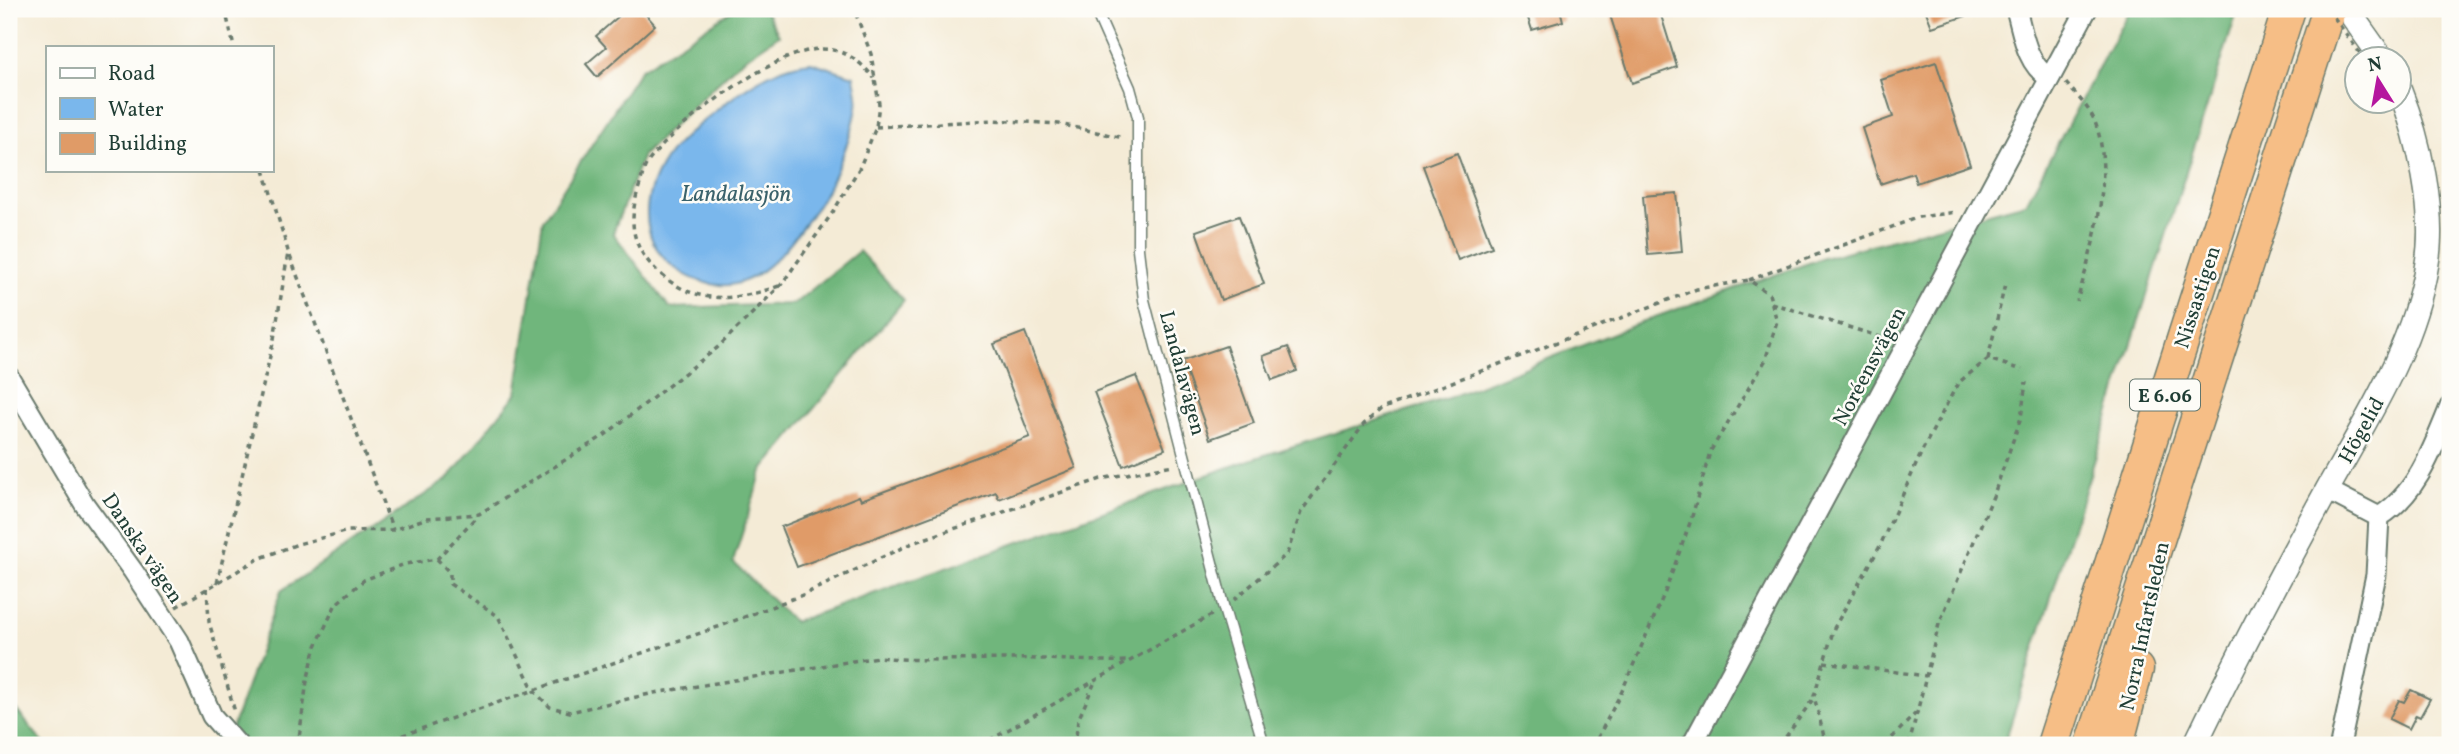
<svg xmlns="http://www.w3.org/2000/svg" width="2459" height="754" font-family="Vollkorn,serif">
<rect width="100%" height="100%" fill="#fdfcf7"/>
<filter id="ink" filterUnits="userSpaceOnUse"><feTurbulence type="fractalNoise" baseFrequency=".0143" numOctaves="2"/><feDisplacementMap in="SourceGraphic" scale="14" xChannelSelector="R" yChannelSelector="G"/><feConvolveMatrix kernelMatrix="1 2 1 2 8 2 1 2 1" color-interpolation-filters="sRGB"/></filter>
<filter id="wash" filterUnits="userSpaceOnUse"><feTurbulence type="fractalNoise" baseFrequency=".00686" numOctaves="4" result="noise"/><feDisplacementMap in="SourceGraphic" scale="28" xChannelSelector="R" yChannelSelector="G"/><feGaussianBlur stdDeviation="1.57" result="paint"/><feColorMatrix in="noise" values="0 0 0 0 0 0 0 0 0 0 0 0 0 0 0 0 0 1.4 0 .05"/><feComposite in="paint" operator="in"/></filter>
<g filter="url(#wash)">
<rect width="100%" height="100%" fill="#f4ebd6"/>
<path fill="#70b67c" stroke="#487a58" stroke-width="2" d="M735,9h29l15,26 -42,29 -94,91 -30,78 57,75 124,-4 65,-53 45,49 -142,171 -29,91 61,60 455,-162 199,-62 207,-81 168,-59 203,-55 104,-194h108l-234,736h-1778l55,-154 167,-112 68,-85 27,-174 97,-150z
M9,701l36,44h-36z"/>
<path fill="#7ab7ec" stroke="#4c7a90" stroke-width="2" d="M811,62l43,14c1,9 5,22 3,31 -4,27 -24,76 -39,98 -20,28 -47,71 -83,79 -17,4 -37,-2 -51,-10 -59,-34 -40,-103 5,-141 35,-29 76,-67 122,-71z"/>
<g id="blocks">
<path fill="#e09b67" d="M627,9h14l14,16 -58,52 -11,-13 20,-17 -10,-11z
M1525,9h35l3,12 -31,9z
M1608,9h51l18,58 -45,16z
M1925,9h52l1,3 -46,15z
M1936,62l34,103 -54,18 -3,-10 -33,11 -18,-56 31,-11 -12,-37z
M1457,153l35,94 -34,13 -35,-94z
M1677,193l5,59 -34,3 -5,-59z
M1239,216l25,68 -43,16 -25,-69z
M1025,332l51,136 -77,31 -3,-7 -199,75 -16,-40 78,-31 2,4 169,-63 -36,-93z
M1226,346l28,77 -44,16 -28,-78z
M1288,347l9,24 -25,9 -9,-24z
M1136,376l29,73 -42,17 -29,-74z
M2411,690l19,9 -10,18 -4,-2 -7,14 -20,-10 10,-19 5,2z"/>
</g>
</g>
<g filter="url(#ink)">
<use href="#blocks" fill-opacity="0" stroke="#6a7a6d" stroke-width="2"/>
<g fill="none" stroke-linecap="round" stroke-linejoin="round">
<defs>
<path id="service" d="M1095,9l35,79 8,29v132l6,51 80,309 40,136"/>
<path id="minor" d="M2016,9c7,24 10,54 32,68
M9,377l76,128 48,66 46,70 33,75 26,29
M2327,490l52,27 -3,58 -36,170
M2379,517c39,-24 54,-69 71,-110
M1692,745l395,-736"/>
<path id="tertiary" d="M2347,9l36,51
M2195,745c41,-86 86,-171 132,-255 40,-72 87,-144 100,-227 9,-51 -8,-125 -27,-172"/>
<path id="trunk" d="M2053,745l236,-736
M2092,745l237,-736
M2117,745l20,-76"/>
</defs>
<use href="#service" stroke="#6a7a6d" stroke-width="13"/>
<use href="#minor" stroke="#6a7a6d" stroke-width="23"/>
<use href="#tertiary" stroke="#6a7a6d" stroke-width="26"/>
<use href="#trunk" stroke="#6a7a6d" stroke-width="35"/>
<path stroke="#6a7a6d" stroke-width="3.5" stroke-dasharray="5 5" stroke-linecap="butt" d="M225,9l9,38
M2066,83c9,11 24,25 29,39 20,52 -3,128 -18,179
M876,127l117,-7 66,4 65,14
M264,170l24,81 105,279
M1749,280l170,-63 38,-5
M779,286c-41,14 -80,20 -116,-10 -31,-26 -36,-51 -24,-89 3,-8 4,-19 9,-25 29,-39 123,-110 172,-113 24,-1 41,13 54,29
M1771,303l119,37
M1988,359l17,-75
M437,559l13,14v11l48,32 36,75 16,16 20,5 84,-19 224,-36c45,5 90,2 136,2 38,-1 76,3 114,2
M217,583l57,-244 14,-86
M207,588l2,34 26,90
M1234,600l53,-46 14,-42 63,-88 17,-15 316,-120 52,-9 20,14 8,27 -12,40 -55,91 -19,68 -26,72 -43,99 -28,54
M176,607l82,-48 40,-15 50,-13 45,-1 34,-12 52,-4 126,-79 112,-87 64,-63 52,-73 27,-45 16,-40 3,-23 -8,-50 -17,-45
M1824,662l102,14
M298,745l9,-64 9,-35 20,-42 28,-24 41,-16 32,-5 40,-43
M374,745l344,-118 87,-33 107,-51 189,-64 72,-14
M981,745l232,-131
M1075,745l3,-25 16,-36
M1780,745l33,-46
M1826,745l-12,-49 20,-68 45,-80 44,-99 35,-66 30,-24 34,11
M1885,745l31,-32
M1909,745l30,-121 55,-130 27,-76 5,-36"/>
<use href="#service" stroke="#fff" stroke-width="10"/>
<use href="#minor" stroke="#fff" stroke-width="19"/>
<use href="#tertiary" stroke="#fff" stroke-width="23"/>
<use href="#trunk" stroke="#f6be86" stroke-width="32"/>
<path stroke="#6a7a6d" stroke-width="3.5" stroke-dasharray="5 5" stroke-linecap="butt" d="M2328,9l34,47"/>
</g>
</g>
<g text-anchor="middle" stroke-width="5" stroke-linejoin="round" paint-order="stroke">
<rect fill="#fdfcf7" stroke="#62766e" stroke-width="2" x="2130" y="379.5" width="70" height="31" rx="5"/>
<g font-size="19" font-weight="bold" fill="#1f3d34">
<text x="2165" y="402">E 6.06</text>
</g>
<g font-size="21" fill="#1f3d34" stroke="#fdfcf7">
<text transform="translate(2197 297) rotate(-72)" y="7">Nissastigen</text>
<text transform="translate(1869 366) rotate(-62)" y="7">Noréensvägen</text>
<text transform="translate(1183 373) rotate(75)" y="7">Landalavägen</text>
<text transform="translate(2361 430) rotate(-61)" y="7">Högelid</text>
<text transform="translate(143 548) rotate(56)" y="7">Danska vägen</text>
<text transform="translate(2144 626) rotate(-78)" y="7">Norra Infartsleden</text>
</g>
<g font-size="23" font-style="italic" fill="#3a626b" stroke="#fdfcf7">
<text x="736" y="201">Landalasjön</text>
</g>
</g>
<rect width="2459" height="754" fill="none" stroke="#fdfcf7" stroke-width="35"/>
<rect x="46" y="46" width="228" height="126" fill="#fdfcf7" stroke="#a4b0a9" stroke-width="2"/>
<rect x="60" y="68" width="35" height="10" fill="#ffffff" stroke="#a4b0a9" stroke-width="2"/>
<text x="108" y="80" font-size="21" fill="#1f3d34">Road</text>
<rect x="60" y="98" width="35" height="21" fill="#7ab7ec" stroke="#a4b0a9" stroke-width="2"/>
<text x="108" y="116" font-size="21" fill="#1f3d34">Water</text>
<rect x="60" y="133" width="35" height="21" fill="#e09b67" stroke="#a4b0a9" stroke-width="2"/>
<text x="108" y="150" font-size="21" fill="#1f3d34">Building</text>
<g transform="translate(2378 80) rotate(349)"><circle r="33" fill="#fdfcf7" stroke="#a4b0a9" stroke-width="2"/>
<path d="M0-5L12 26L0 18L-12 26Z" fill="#b5179e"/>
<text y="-10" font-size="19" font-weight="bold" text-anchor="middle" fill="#1f3d34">N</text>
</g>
</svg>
